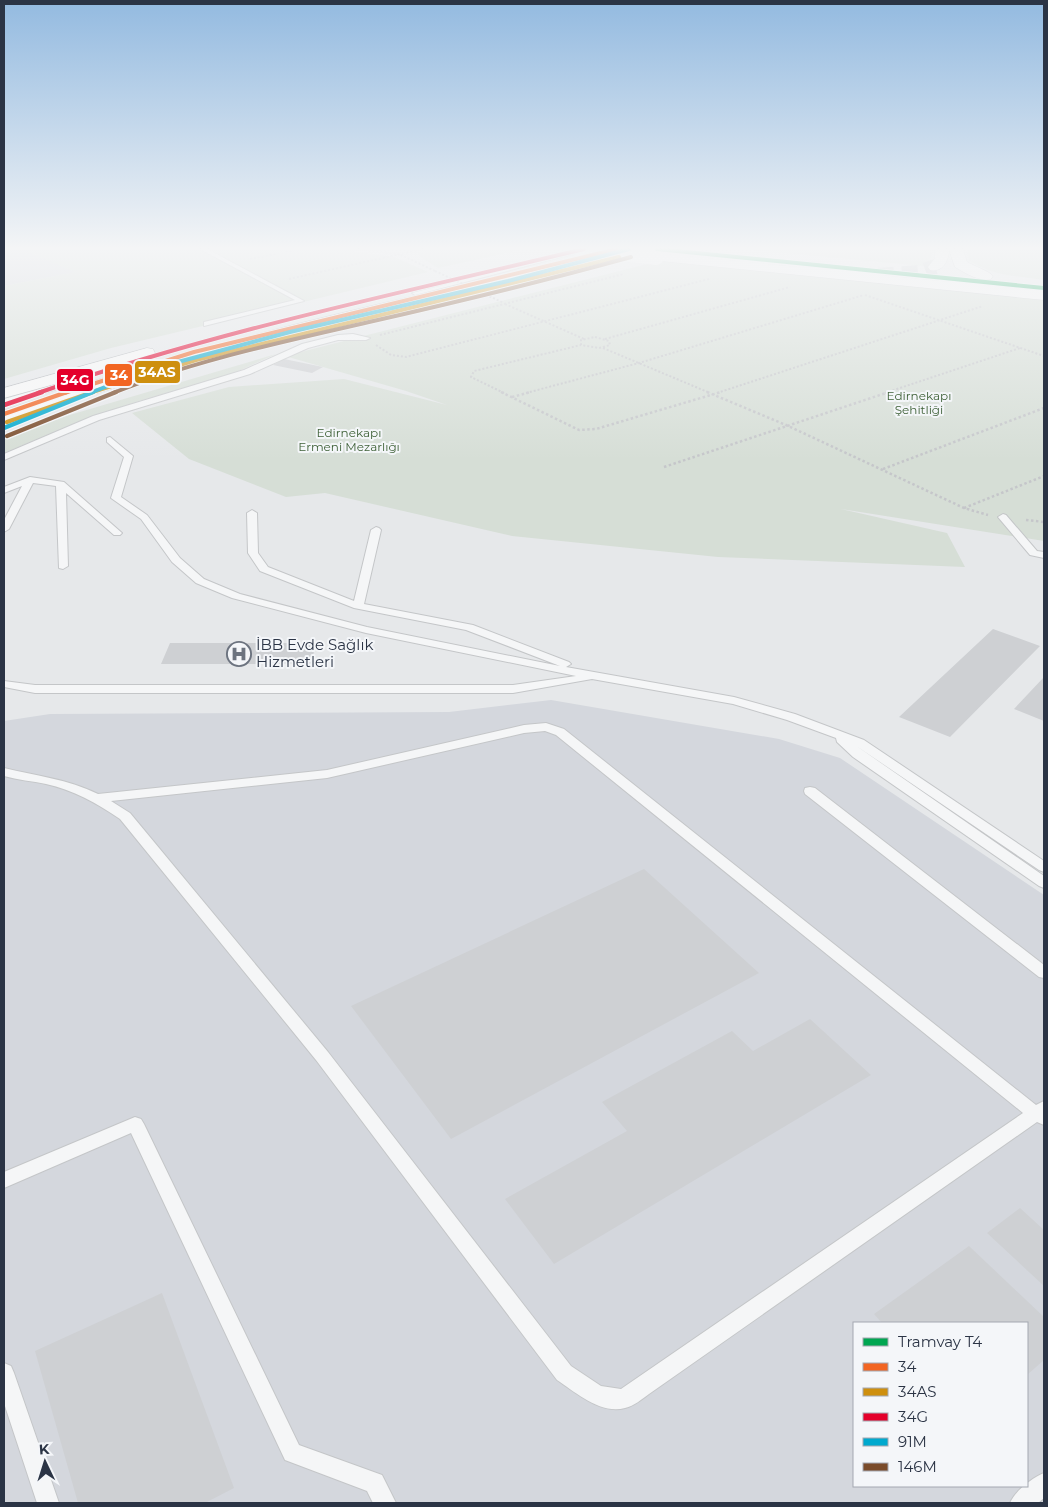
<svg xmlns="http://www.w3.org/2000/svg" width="1048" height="1507" font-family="Montserrat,sans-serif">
<rect width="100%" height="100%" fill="#e6e8ea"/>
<path fill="#d4d7dd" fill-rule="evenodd" d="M4,249h18l54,23 -72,14z
M551,700l228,39 61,19 204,137v608h-1040v-782l46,-7 399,-2zM854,1323h173v163h-173z"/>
<path fill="#d6ded6" d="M22,249h317l55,8 34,15 -317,76 -107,31v-93l71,-14z
M432,249h93l-87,19 -19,-12 -1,-4z
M740,249h191v8l-7,9z
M967,249h77v31c-26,-4 -53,-4 -75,-20z
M659,261l314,29 71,9v242l-203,-32 106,24 18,34 -247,-10 -206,-21 -187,-43 -39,4 -97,-38 -57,-46 97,-26 115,-8 103,26 -41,-14 -121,-35z
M276,354l-44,20 -93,27 -51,17 -84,35v-16l42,-15z"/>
<path fill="#ced0d3" d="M284,359l39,8 -11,6 -39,-8z
M993,629l47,17 -90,91 -51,-20z
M170,643h146l-5,21h-150z
M1044,677v44l-30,-12z
M644,869l115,104 -308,166 -100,-133z
M810,1019l61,56 -317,189 -49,-65 122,-68 -25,-29 130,-71 21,20z
M1020,1208l24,22v56l-57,-53z
M969,1246l75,71v43l-17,15v-52h-145l-8,-9z
M162,1293l72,195 -29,15h-127l-43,-152z"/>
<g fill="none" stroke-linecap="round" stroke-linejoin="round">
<path stroke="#c1c4c9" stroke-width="16" stroke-dasharray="16 8" stroke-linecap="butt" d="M878,276l41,-3 16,-6"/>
<defs>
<path id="lane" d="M200,249h7l97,52 -100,25v-4l91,-22z
M583,249h9l-177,46 -3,-2z
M642,249l297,28 105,13v4l-105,-13 -295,-29 -3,-2z
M425,294l2,1v2l-212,53 -104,31 -107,35v-5c138,-48 278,-85 421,-117z
M353,334l17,4 -4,2h-28l-30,8 -58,26 -151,46 -95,40v-6l89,-38 151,-46 58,-26 36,-9z
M54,385h3v4l-53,15v-5z
M110,437l23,19 -12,41 26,18 33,43 24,21 36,15 127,33 193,39 -94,-36 -112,-22 -94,-37 -12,-18 -1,-40 5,-3 5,3 1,40 10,14 86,34 17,-71 5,-3 3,1 2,2 -17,74 109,21 96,37 2,2 -5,3 168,30 61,17 69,26 180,121v11l-5,-2 -184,-125 189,131v12l-5,-2 -186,-129 -16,-15 -1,-4 -49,-18 -54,-16 -141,-25 -79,14h-478l-31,-6v-6l31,4h478l63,-9 -210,-43 -134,-35 -36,-15 -24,-21 -31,-43 -30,-21 13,-41 -17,-15v-4z
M30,477l34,5 58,51 -2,2h-6l-48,-42 2,73 -5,3 -4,-1 -3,-82 -23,-3 -24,46 -5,3v-12l18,-34 -18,7v-6z
M1003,514l3,1 31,36 7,1v6l-14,-3 -32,-38z
M546,723l18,6 472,376 8,-4v24l-7,-3 -388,272c-7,5 -15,12 -24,14 -24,7 -50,-16 -68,-28l-241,-320 -196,-241c-23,-16 -47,-29 -74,-35 -14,-3 -28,-4 -42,-8v-8c32,8 64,11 94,26l229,-24 197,-45zM545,731l11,4 467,378 -402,276 -20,-3 -30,-20 -243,-314 -198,-239 -19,-12 216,-23 197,-45z
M810,787l5,1 229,177v13l-5,-1 -234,-183 -1,-3 1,-3z
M135,1117l6,2 3,5 155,321 83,30 14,28h-23l-6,-12 -82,-31 -154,-327 -127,55v-16z
M4,1363l7,3 3,7 45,130h-22l-33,-100z
M1044,1473v25l-6,5h-28c5,-12 22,-25 34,-30z"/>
<path id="primary" d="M656,253l388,38v9l-393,-40 -2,-3z"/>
<path id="highway" d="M614,249h22l-2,3 -392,98 -155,46 -83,28v-11c199,-69 406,-111 610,-164z
M935,249h14c0,11 -6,24 -19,21l-2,-3 7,-9z
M949,249h14l4,13c7,4 22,9 26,14l-2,3c-12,3 -26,-6 -36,-12z
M803,267l75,5 5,1 2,3 -2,3 -5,1 -80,-6 -2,-3 2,-3z
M147,348l6,1 2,4 -2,4 -149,41v-10z"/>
</defs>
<use href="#lane" stroke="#c4c6c8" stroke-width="2"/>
<use href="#primary" stroke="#c2c5c8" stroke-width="1"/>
<use href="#highway" stroke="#b8bbbf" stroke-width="1"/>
<path stroke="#c5c6ca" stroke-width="2" stroke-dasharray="2 2" stroke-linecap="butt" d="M353,249l46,5 36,17
M250,259l51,-10
M289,279l134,-30
M865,295l179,61
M505,304l79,35
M380,335l244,-61
M595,337l14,4 1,4 -11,3 -18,-3v-5z
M605,339l185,-52
M376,345l15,10 15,2 303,-78
M603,348l107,45
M504,393l-33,-16 3,-6 107,-26
M526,393l113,-30 225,-68
M717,393l266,-87
M885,393l135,-45"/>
<path stroke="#c5c6ca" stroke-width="2.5" stroke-dasharray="2.5 2.5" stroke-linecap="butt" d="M501,392l78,38 17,-1 125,-37
M707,392l79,33 178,83 24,7
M512,397l19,-5
M664,467l225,-75
M883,469l161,-61
M964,508l80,-32
M1026,520l18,2"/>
<use href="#lane" fill="#f5f6f7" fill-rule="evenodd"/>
<use href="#primary" fill="#f8f8f8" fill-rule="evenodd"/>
<use href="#highway" fill="#f8f8f8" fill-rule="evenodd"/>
<defs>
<path id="primary-bridge" d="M580,249l76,8"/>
</defs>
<use href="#primary-bridge" stroke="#c2c5c8" stroke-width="16" stroke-linecap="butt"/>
<path stroke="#c5c6ca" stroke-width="2" stroke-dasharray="2 2" stroke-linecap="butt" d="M435,271l69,32"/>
<use href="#primary-bridge" stroke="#f8f8f8" stroke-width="16"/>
<defs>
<path id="bus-1-far1" d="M64,393l130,-41 423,-103"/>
<path id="bus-1" d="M4,414l63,-22"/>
<path id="bus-2-far1" d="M89,393l107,-33 423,-103"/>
<path id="bus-2" d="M7,422l86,-30"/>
<path id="bus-3-far1" d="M38,393c178,-62 363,-100 546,-144"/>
<path id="bus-3" d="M4,405l38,-13"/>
<path id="bus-4-far1" d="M90,393l58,-23 142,-38 218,-51 121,-32"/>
<path id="bus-4" d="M4,428l89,-36"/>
<path id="bus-5-far1" d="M113,393c82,-33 170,-51 256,-71 88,-20 175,-41 262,-65"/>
<path id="bus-5" d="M7,436l109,-44"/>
</defs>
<use href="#bus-1-far1" stroke="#f4f6f9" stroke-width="5.5"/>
<use href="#bus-1" stroke="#f4f6f9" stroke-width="7"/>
<use href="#bus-2-far1" stroke="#f4f6f9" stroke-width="5.5"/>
<use href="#bus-2" stroke="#f4f6f9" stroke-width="7"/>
<use href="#bus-3-far1" stroke="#f4f6f9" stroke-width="5.5"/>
<use href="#bus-3" stroke="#f4f6f9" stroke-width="7"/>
<use href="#bus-4-far1" stroke="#f4f6f9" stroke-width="5.5"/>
<use href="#bus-4" stroke="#f4f6f9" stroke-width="7"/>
<use href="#bus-5-far1" stroke="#f4f6f9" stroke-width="5.5"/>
<use href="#bus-5" stroke="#f4f6f9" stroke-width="7"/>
<use href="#bus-1-far1" stroke="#f26522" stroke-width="4"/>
<use href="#bus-1" stroke="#f26522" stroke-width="4.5"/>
<use href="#bus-2-far1" stroke="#ce8f0e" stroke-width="4"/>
<use href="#bus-2" stroke="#ce8f0e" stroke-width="4.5"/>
<use href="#bus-3-far1" stroke="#e4002b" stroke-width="4"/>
<use href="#bus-3" stroke="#e4002b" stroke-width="4.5"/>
<use href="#bus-4-far1" stroke="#00a9ce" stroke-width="4"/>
<use href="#bus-4" stroke="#00a9ce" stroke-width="4.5"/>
<use href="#bus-5-far1" stroke="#7a4b2a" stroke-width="4"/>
<use href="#bus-5" stroke="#7a4b2a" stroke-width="4.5"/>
<defs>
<path id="tram-1" d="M657,249l387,39"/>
</defs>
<use href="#tram-1" stroke="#f4f6f9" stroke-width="5.5"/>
<use href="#tram-1" stroke="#00a651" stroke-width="4"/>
</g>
<linearGradient id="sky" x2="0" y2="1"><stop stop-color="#93bae0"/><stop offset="0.54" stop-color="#f4f5f6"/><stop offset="1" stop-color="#f4f5f6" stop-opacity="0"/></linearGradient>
<rect width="1048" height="460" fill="url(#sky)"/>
<defs>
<symbol id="hospital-ring" viewBox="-11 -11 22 22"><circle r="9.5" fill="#f4f6f9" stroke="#6c737f" stroke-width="1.5"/><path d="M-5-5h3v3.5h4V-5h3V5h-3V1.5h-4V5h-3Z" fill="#6c737f"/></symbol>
</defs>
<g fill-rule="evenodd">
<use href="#hospital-ring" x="225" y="640" width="28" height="28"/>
</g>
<g text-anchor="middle" stroke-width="4" stroke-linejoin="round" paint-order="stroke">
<g font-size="12" fill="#3f6138" stroke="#f4f6f9">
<text x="919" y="400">Edirnekapı<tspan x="919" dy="14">Şehitliği</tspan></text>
<text x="349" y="437">Edirnekapı<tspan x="349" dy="14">Ermeni Mezarlığı</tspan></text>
</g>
<g font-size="15" fill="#2b3445" stroke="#f4f6f9" text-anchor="start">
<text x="256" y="650">İBB Evde Sağlık<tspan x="256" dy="17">Hizmetleri</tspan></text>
</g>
</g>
<g stroke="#f4f6f9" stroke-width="2">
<rect x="134" y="360" width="47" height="24" rx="5" fill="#ce8f0e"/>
<rect x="104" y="363" width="29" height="24" rx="5" fill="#f26522"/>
<rect x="56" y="368" width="38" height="24" rx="5" fill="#e4002b"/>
</g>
<g font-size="14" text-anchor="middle" font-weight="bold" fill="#fff">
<text x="157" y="377">34AS</text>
<text x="119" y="380">34</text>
<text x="75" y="385">34G</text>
</g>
<rect width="1048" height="1507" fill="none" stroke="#2b3445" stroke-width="10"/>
<rect x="853" y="1322" width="175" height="165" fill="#f4f6f9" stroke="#a4a8b1"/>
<rect x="863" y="1338" width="25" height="8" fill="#00a651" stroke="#a4a8b1"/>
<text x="898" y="1347" font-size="15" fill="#2b3445">Tramvay T4</text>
<rect x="863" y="1363" width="25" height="8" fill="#f26522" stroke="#a4a8b1"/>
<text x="898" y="1372" font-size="15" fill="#2b3445">34</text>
<rect x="863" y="1388" width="25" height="8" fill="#ce8f0e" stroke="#a4a8b1"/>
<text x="898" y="1397" font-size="15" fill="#2b3445">34AS</text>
<rect x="863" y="1413" width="25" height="8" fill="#e4002b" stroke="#a4a8b1"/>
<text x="898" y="1422" font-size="15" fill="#2b3445">34G</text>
<rect x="863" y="1438" width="25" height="8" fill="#00a9ce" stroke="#a4a8b1"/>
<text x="898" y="1447" font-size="15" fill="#2b3445">91M</text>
<rect x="863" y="1463" width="25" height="8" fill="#7a4b2a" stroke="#a4a8b1"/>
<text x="898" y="1472" font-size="15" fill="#2b3445">146M</text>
<g transform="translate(45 1462) rotate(356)" stroke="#f4f6f9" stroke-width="4" paint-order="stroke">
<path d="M0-4L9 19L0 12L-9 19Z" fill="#2b3445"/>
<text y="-8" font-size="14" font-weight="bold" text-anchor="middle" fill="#2b3445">K</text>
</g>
</svg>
